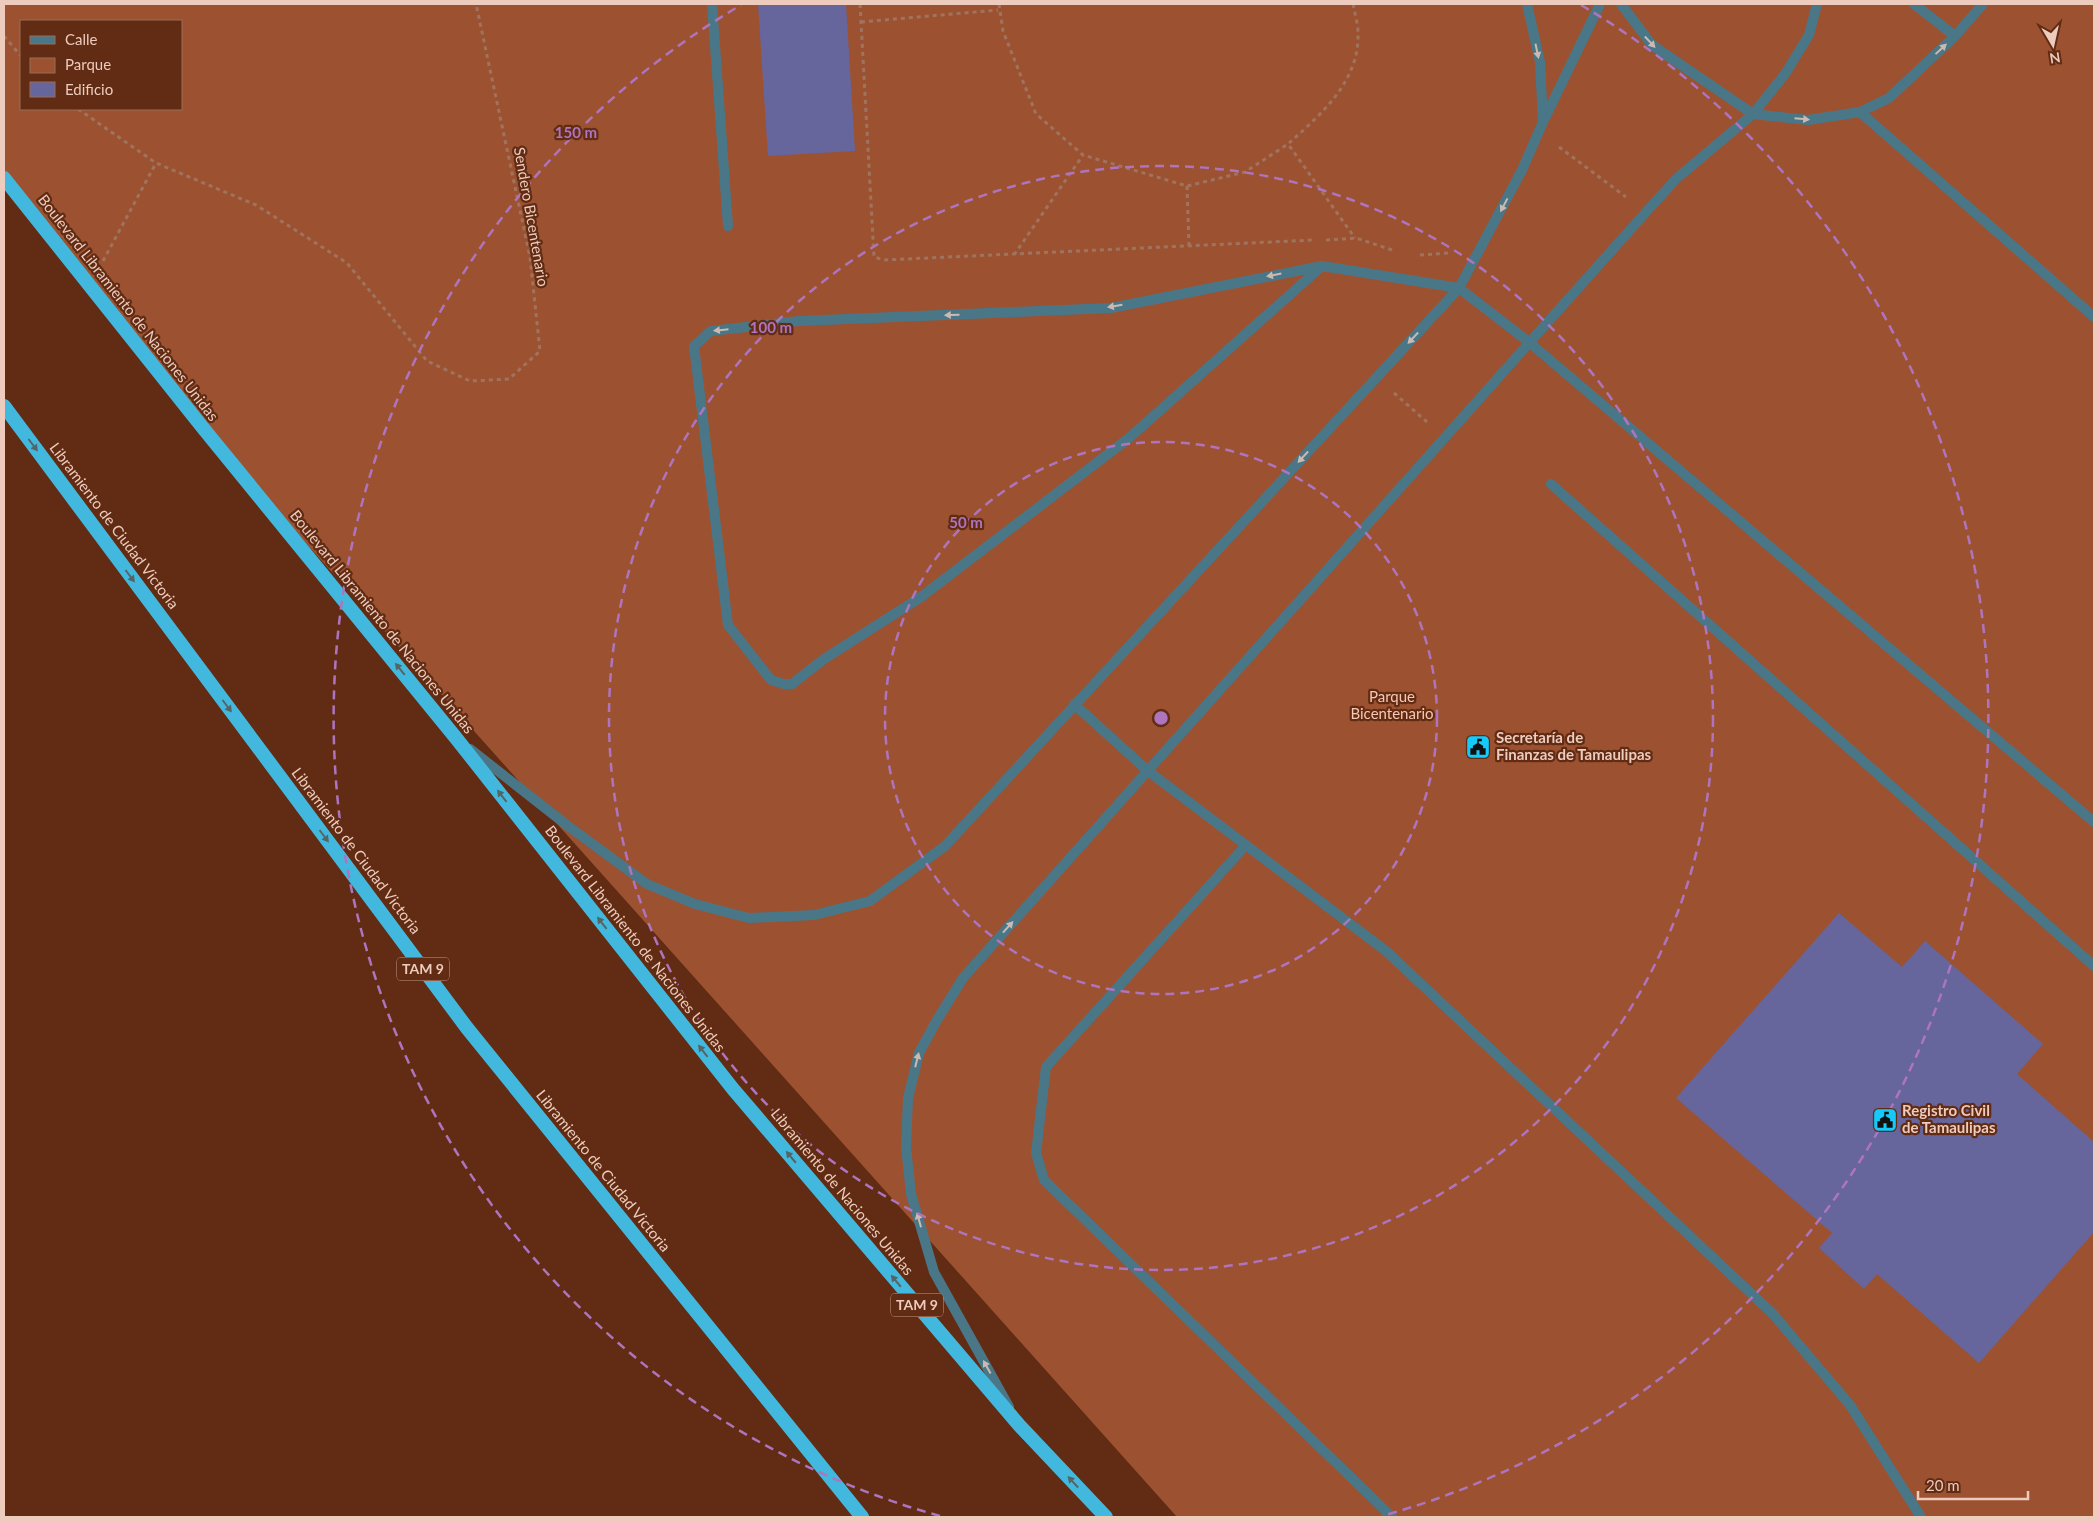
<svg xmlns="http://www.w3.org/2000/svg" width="2098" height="1521" font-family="Lato,sans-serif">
<rect width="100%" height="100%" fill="#612c13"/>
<path fill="#9c5231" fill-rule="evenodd" d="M4,4h2090v1513h-917l-974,-1089 -199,-240zM21,21h160v88h-160z"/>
<path fill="#66659c" d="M758,4h88l9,147 -87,5z
M1839,913l63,54 23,-26 118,103 -26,30 77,68v90l-115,131 -102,-89 -13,15 -45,-41 13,-15 -156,-135z"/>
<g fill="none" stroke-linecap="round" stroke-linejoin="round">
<path stroke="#a0735f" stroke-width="3" stroke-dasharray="4 4" stroke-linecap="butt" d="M860,4l14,253 10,3 430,-20
M999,4l4,27 33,83 47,41 104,31 58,-14 43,-28
M1353,4c2,11 6,23 5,34 -1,46 -39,78 -70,106l67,94
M861,22l137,-12
M4,36l17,20
M78,109l78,54 100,42 91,58 80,98 43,20 39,-2 31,-28 -10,-94 -54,-253
M1559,147l67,50
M1187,186l2,60
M1326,240l30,-2 39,13
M1014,255l69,-100
M1420,255l29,-2
M103,261l53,-98
M1394,393l33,29"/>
<path stroke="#4a7788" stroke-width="10" d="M1860,112l234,205
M1753,114l55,6 52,-8 29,-14 66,-62 28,-32
M1322,266l-193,172 -208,159 -97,62 -32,25h-8l-13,-4 -43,-55 -34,-279 17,-15 88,-10 312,-13 211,-42 137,22 71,55 564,479
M1551,484l543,482
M1074,704l74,67 238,180 387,363 77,91 71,112
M1246,845l-200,222 -10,86 8,27 348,337"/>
<path stroke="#4a7788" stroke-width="10" d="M712,4l16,222
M1621,4l31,41 101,69
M1914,4l41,32
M1544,120l56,-116
M470,749l98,77 79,58 48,20 54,14 65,-3 56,-14 75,-55 514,-558 63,-118 21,-48 -3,-60 -13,-58
M1009,1407l-75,-135 -23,-78 -5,-47 2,-49 11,-45 18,-33 26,-42 683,-766 30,-33 77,-65 32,-40 24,-39 8,-31"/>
<path stroke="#43b8de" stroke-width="14" d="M4,178l199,250 253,310 277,351 286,336 87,92
M4,406l463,622 395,489"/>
</g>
<defs><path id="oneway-solid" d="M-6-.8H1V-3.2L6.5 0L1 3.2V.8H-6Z" transform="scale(1.25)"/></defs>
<g fill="#ccbab2">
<use href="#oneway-solid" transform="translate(1650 42) rotate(47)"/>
<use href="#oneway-solid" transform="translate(1941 49) rotate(-43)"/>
<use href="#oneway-solid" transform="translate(1537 51) rotate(78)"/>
<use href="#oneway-solid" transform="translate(1802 119) rotate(5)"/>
<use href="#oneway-solid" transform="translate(1504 205) rotate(118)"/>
<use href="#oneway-solid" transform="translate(1274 275) rotate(169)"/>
<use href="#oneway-solid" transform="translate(1115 306) rotate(171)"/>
<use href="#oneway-solid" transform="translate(952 315) rotate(178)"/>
<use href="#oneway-solid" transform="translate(721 330) rotate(174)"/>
<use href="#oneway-solid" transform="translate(1413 338) rotate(133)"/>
<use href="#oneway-solid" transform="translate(1303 457) rotate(133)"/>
<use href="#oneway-solid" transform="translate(1008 927) rotate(-48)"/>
<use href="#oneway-solid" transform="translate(917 1060) rotate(-76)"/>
<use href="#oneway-solid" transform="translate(919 1220) rotate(-106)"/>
<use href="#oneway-solid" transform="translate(987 1367) rotate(-119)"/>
</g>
<g fill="#556464">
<use href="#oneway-solid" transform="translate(33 445) rotate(53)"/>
<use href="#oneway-solid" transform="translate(130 576) rotate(53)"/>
<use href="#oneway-solid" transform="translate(400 669) rotate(-129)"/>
<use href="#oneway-solid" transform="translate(227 706) rotate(53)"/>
<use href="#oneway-solid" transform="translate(502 796) rotate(-128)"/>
<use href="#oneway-solid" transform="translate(324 836) rotate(53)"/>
<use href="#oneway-solid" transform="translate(602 923) rotate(-128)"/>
<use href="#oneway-solid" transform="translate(703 1051) rotate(-128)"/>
<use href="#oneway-solid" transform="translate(791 1157) rotate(-130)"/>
<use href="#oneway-solid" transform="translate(896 1281) rotate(-130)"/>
<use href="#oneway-solid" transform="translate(1073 1482) rotate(-133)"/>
</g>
<g fill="none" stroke="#ae74be" stroke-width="2.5" stroke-dasharray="9 6">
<circle cx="1161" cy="718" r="276"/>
<circle cx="1161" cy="718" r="552"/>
<path d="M940 1516A828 828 0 0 1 741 5M1581 5A828 828 0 0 1 1382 1516"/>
</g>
<defs>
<symbol id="civic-square" viewBox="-11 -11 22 22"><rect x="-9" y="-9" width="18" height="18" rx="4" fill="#13cafb" stroke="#612c13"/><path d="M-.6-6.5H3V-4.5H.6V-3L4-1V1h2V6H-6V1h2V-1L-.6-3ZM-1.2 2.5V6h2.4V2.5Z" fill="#111"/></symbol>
</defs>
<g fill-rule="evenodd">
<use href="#civic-square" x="1464" y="733" width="28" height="28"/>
<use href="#civic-square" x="1871" y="1106" width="28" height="28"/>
</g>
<g text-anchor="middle" stroke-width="4.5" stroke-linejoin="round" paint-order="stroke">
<g fill="#612c13" stroke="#c39b8a" stroke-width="1">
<rect x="397" y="957.5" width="52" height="23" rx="4"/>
<rect x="891" y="1293.5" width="52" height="23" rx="4"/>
</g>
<g font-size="14" font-weight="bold" fill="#edcbbd">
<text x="423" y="974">TAM 9</text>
<text x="917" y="1310">TAM 9</text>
</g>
<g font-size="15" fill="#edcbbd" stroke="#612c13">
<text transform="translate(531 217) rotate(80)" y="5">Sendero Bicentenario</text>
<text transform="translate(128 308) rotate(52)" y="5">Boulevard Libramiento de Naciones Unidas</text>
<text transform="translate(114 526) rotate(53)" y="5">Libramiento de Ciudad Victoria</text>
<text transform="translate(382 622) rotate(51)" y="5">Boulevard Libramiento de Naciones Unidas</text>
<text transform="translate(356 851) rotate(53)" y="5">Libramiento de Ciudad Victoria</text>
<text transform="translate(635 939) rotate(52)" y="5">Boulevard Libramiento de Naciones Unidas</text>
<text transform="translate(603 1171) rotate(51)" y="5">Libramiento de Ciudad Victoria</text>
<text transform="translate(842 1192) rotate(50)" y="5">Libramiento de Naciones Unidas</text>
</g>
<g font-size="15" fill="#f7c7b3" stroke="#612c13">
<text x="1392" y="702">Parque<tspan x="1392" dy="17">Bicentenario</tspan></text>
</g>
<g font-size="15" font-weight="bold" fill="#edcbbd" stroke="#612c13" text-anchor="start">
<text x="1496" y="743">Secretaría de<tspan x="1496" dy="17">Finanzas de Tamaulipas</tspan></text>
<text x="1902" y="1116">Registro Civil<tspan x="1902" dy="17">de Tamaulipas</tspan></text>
</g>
</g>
<circle cx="1161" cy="718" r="8" fill="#ae74be" stroke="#612c13" stroke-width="2.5"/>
<g font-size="15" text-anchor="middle" font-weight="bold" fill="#ae74be" stroke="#612c13" stroke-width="4.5" stroke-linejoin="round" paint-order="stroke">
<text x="576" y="138">150 m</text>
<text x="771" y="333">100 m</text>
<text x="966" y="528">50 m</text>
</g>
<rect width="2098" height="1521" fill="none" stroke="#edcbbd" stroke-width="10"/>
<rect x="20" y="20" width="162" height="90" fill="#612c13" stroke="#996c57"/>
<rect x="30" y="36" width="25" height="8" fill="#4a7788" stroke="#996c57"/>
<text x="65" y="45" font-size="15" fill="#edcbbd">Calle</text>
<rect x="30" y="58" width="25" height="15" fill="#9c5231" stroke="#996c57"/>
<text x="65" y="70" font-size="15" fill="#edcbbd">Parque</text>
<rect x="30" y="82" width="25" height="15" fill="#66659c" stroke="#996c57"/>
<text x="65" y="95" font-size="15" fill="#edcbbd">Edificio</text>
<g transform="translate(2053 45) rotate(171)" stroke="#612c13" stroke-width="4" paint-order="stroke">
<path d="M0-4L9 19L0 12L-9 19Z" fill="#edcbbd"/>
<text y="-8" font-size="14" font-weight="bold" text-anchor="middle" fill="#edcbbd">N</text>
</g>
<path d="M1918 1491v8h110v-8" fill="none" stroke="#edcbbd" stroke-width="2.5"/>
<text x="1926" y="1491" font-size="15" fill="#edcbbd" stroke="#612c13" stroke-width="4" paint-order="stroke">20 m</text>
</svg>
